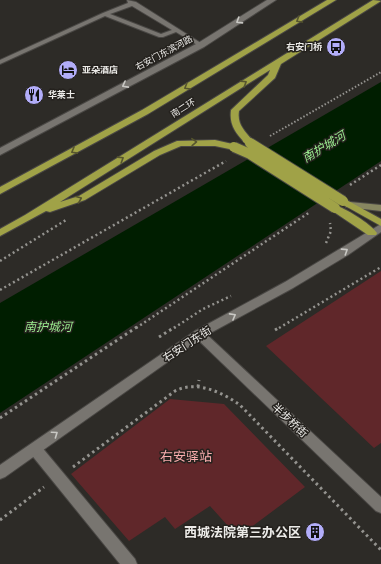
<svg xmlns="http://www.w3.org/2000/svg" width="381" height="564" font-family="Rubik,'Noto Sans SC',sans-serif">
<rect width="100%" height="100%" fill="#2d2b27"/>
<path fill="#60272a" d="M381,271v172l-7,5 -108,-102z
M170,399l54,5 81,83 -67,50 -28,-31 -35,23 -10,-12 -36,24 -58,-67z"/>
<path fill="#001e00" d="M381,82v79l-381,252v-110z"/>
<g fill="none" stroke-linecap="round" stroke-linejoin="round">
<defs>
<path id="service" d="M127,0l9,2 68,43 -5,1 -23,-14 -13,5h-4l-54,-21 -105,48v-4l103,-47 25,-10zM132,6l40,24 -11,4 -51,-20z"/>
<path id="minor" d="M199,330l4,1 178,166v16l-5,-2 -181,-174 -2,-3 2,-3z
M35,443l5,2 95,114 2,5h-17l-90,-111 -2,-4 2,-4z"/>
<path id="tertiary" d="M267,0h9l-72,47 -204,108v-7l198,-105z
M381,224v8l-33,23 -55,33 -90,49 -198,140 -5,2v-14l195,-134 90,-49z"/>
<path id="secondary" d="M350,202l31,3v6l-35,-4 -1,-2z"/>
<path id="trunk" d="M327,0h9l-188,114 -148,80v-7l142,-77z
M373,0l8,1 -100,63 -6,14 -36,33c-2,13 5,19 13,29l-2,2h-6c-9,-10 -15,-18 -13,-32l37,-35 2,-5 -210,132 19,-6 75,-45 23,-10 38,-1 22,5 2,2 -2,2 -3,1 -19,-4h-34l-21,9 -75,45 -35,12 -4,-1 -46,25v-7l25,-14z
M343,198l38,21v7l-41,-23 -2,-2 2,-2z
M335,205c10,3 36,19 42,28l-1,2h-8l-37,-25 -1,-2z"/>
</defs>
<use href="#service" stroke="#494744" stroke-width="2"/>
<use href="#minor" stroke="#494744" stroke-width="2"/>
<use href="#tertiary" stroke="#494744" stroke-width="2"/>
<use href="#secondary" stroke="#494744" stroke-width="2"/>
<use href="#trunk" stroke="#494744" stroke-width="2"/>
<path stroke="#94938f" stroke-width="2" stroke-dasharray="1.5 2" stroke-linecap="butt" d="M270,136l111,-64"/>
<path stroke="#94938f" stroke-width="2.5" stroke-dasharray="2 3" stroke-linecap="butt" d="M350,185l31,-20
M326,243l5,-12 -1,-8
M0,261l66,-41
M0,290l226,-129
M136,328l174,-116
M174,328l29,-19 28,-13
M279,328l102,-61"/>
<path stroke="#94938f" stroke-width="3" stroke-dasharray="2.5 3.5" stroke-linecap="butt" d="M275,330l5,-3
M159,337l16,-10
M198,387l1,-7
M0,418l137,-91
M73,467l102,-76c21,-11 47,1 65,14l141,145
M0,520l44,-33"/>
<use href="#service" fill="#787570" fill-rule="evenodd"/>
<use href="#minor" fill="#787570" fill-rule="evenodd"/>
<use href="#tertiary" fill="#787570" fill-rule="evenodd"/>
<use href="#secondary" fill="#878661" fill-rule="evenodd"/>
<use href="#trunk" fill="#a0a247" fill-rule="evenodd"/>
<defs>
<path id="trunk-bridge-far1" d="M247,140l5,4"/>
<path id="trunk-bridge" d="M250,143l93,58
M234,147l16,7 85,54"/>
</defs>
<use href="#trunk-bridge-far1" stroke="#494744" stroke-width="10" stroke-linecap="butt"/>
<use href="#trunk-bridge" stroke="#494744" stroke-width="12" stroke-linecap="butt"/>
<use href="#trunk-bridge-far1" stroke="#a0a247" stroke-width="8"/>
<use href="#trunk-bridge" stroke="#a0a247" stroke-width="10"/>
</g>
<defs><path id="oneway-chevron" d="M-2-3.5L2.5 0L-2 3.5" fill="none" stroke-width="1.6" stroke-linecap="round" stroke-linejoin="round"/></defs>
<g stroke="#56552e">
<use href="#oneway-chevron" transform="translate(299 20) rotate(149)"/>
<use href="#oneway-chevron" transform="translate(244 83) rotate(-32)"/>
<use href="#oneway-chevron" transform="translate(187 87) rotate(149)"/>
<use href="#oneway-chevron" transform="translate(194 142) rotate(-2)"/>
<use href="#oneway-chevron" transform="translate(74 151) rotate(151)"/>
<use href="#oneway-chevron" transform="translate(121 159) rotate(-32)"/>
<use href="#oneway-chevron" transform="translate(79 199) rotate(-23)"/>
</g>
<g stroke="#c9c8c4">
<use href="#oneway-chevron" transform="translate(239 21) rotate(148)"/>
<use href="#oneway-chevron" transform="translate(125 85) rotate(152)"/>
<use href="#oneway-chevron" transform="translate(345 251) rotate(-33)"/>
<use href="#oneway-chevron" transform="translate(233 316) rotate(-29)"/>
<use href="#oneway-chevron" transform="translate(55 434) rotate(-35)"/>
</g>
<defs>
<symbol id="bus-disc" viewBox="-11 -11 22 22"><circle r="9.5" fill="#b2adf9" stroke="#24211d"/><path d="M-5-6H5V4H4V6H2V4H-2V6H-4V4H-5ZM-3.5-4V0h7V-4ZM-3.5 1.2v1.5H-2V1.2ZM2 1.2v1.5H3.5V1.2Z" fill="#111"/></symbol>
<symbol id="hotel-disc" viewBox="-11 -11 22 22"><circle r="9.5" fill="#b2adf9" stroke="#24211d"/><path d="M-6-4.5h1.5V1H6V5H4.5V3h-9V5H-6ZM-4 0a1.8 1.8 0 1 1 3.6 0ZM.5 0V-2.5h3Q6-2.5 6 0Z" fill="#111"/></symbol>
<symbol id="restaurant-disc" viewBox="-11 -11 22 22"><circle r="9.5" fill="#b2adf9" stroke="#24211d"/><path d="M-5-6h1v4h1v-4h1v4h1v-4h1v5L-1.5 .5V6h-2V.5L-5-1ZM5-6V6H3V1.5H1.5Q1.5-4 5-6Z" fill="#111"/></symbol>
<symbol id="building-disc" viewBox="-11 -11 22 22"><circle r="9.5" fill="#b2adf9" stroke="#24211d"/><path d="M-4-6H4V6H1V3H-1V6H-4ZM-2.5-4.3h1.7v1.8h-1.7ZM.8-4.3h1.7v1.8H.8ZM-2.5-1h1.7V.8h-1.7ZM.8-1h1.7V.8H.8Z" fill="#111"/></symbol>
</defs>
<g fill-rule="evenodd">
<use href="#bus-disc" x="325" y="36" width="22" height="22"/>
<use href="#hotel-disc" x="57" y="59" width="22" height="22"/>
<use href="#restaurant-disc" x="23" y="84" width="22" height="22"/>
<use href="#building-disc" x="304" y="521" width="22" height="22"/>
</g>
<g text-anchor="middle" stroke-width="3" stroke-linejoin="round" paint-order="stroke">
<g font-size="9" font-weight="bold" fill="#ecebe8" stroke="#24211d" text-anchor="start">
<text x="322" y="50" text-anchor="end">右安门桥</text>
<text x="82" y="73">亚朵酒店</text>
<text x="48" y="98">华莱士</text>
</g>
<g font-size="9" fill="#ecebe8" stroke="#24211d">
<text transform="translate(164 53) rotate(-28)" y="3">右安门东滨河路</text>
<text transform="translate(183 108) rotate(-32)" y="3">南二环</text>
</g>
<g font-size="11" fill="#ecebe8" stroke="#24211d">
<text transform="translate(187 344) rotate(-33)" y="4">右安门东街</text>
<text transform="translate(290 420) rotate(43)" y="4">半步桥街</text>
</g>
<g font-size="12" font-style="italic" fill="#9aec8f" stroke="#24211d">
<text transform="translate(324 147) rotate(-31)" y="4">南护城河</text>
<text x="48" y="331">南护城河</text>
</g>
<g font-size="13" fill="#f8acad" stroke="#24211d">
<text x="186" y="461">右安驿站</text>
</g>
<g font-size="13" font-weight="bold" fill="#ecebe8" stroke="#24211d" text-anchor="end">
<text x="301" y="537">西城法院第三办公区</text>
</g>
</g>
</svg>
